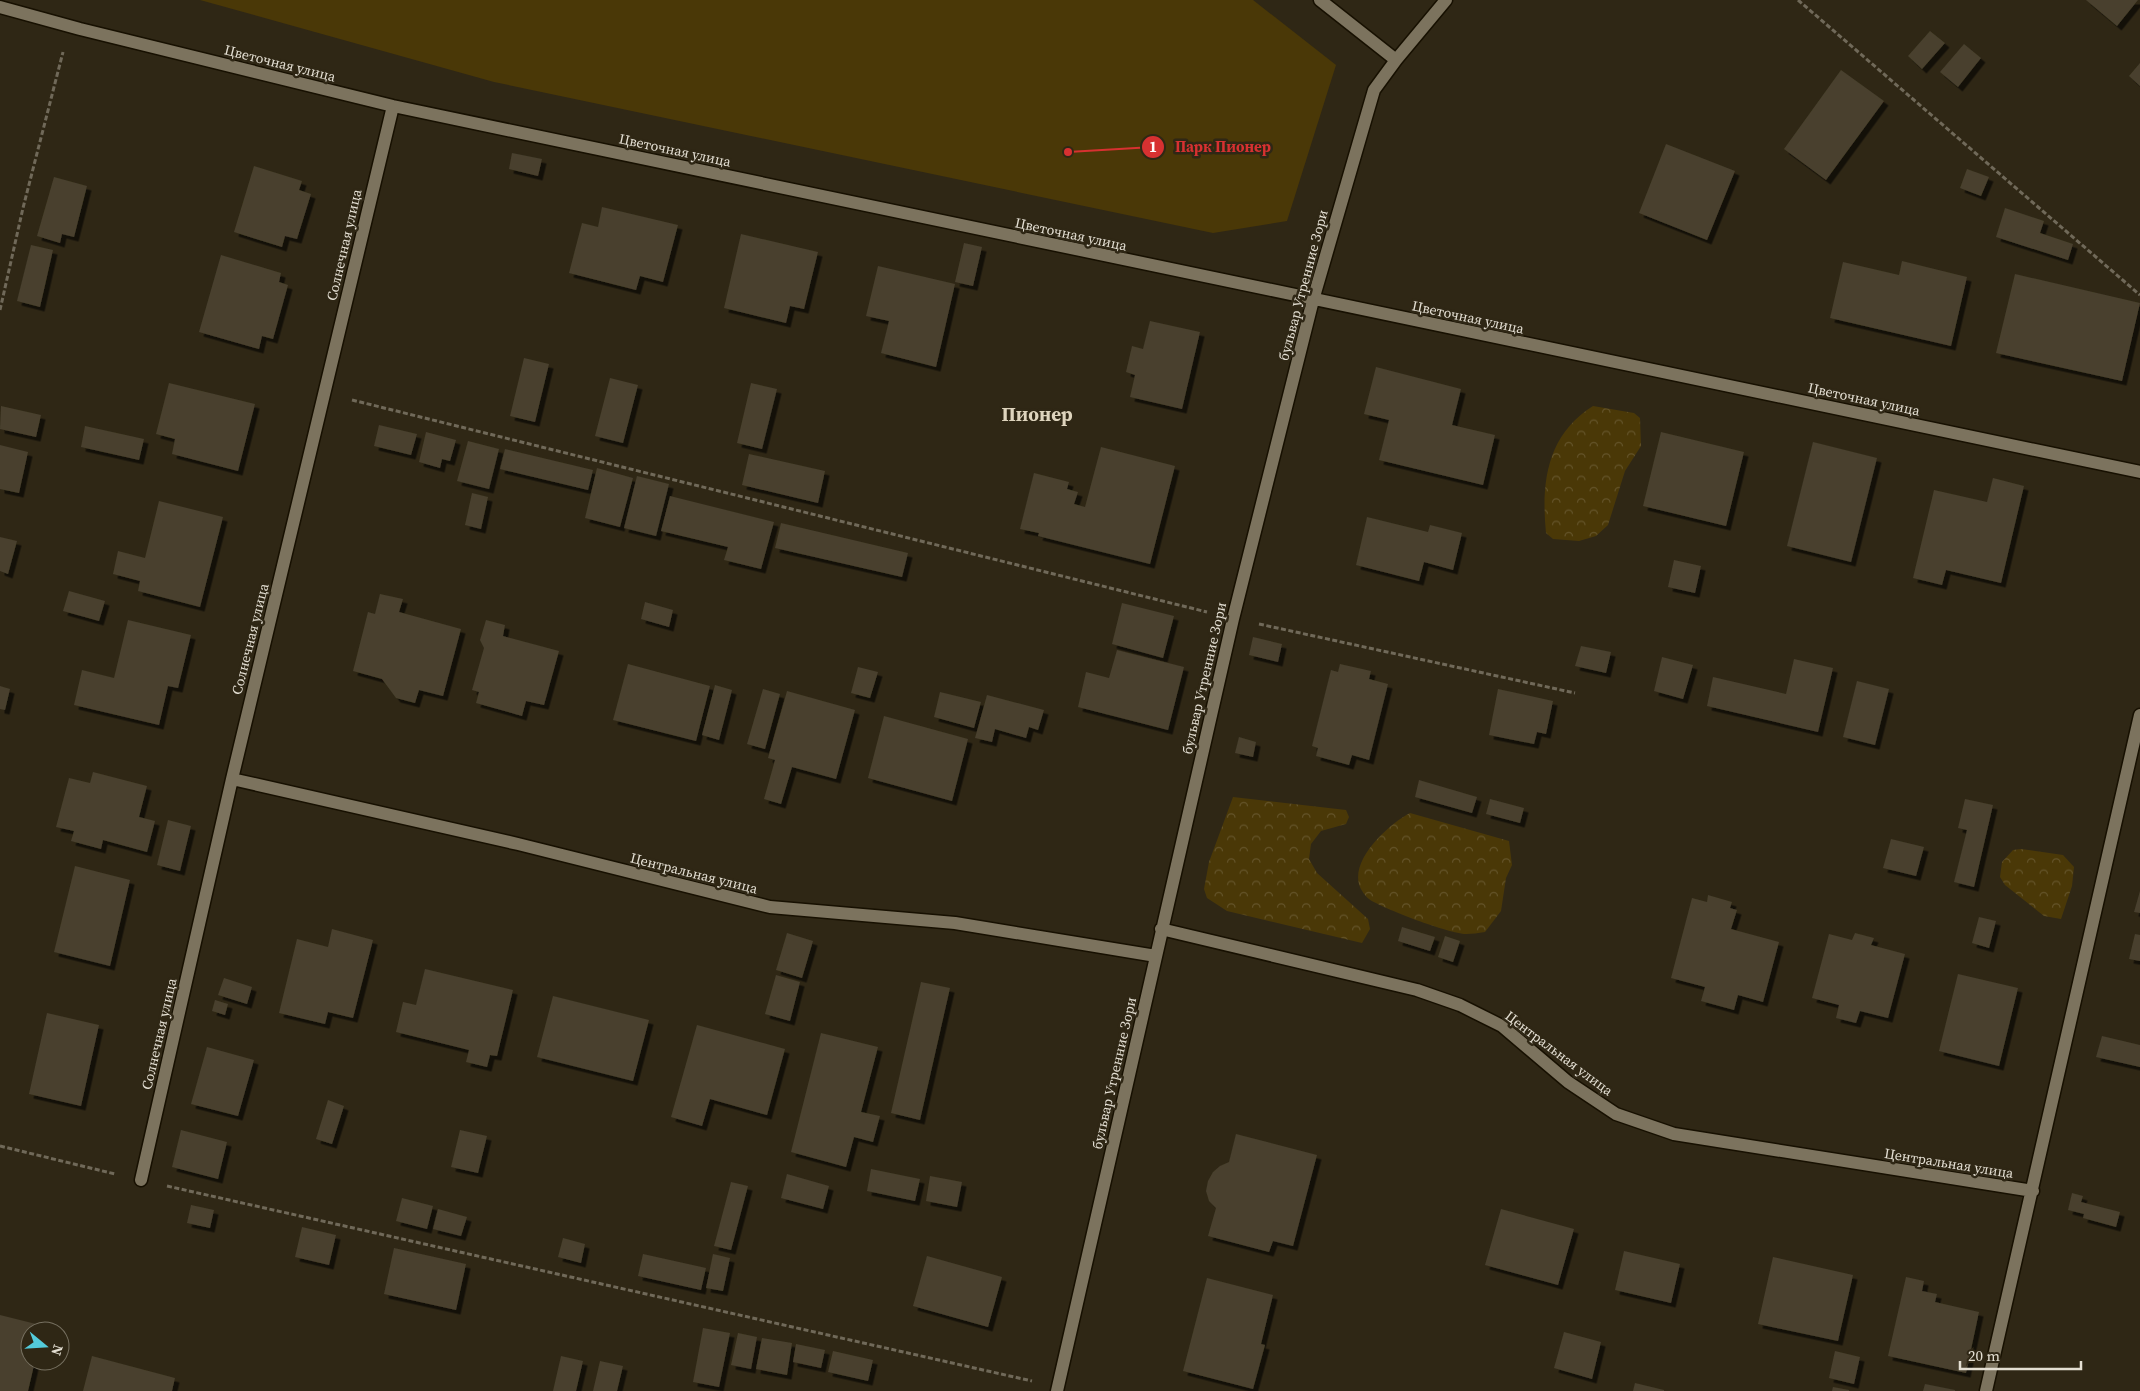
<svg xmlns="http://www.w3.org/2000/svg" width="2140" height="1391" font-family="'Source Serif 4',serif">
<defs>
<pattern id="forest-crowns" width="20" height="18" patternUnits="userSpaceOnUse" patternTransform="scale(1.25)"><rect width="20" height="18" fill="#4a3807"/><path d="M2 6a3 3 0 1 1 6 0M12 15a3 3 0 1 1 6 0" fill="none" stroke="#64542a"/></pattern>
<filter id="shadow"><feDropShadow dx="4.5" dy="4.5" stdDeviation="0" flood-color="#0009"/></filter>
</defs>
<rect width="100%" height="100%" fill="#2f2715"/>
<path fill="url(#forest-crowns)" d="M1593,406l41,7 6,5 1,28 -16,25 -17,54 -12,11 -17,5 -26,-2 -7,-6c-5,-51 1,-98 47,-127z
M1233,797l113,13 3,7 -3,7 -25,7 -10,13 -2,15 8,14 51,46 2,10 -8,14 -135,-32 -20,-13 -3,-9 5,-27z
M1410,813l99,28 3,24 -6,13 -5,33 -16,21c-7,1 -13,2 -19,2 -16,0 -85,-26 -97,-35 -3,-2 -8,-9 -9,-12 -11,-27 29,-63 50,-74z
M2021,849l42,6 11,12 -2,19 -11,33 -17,-3 -39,-31 -5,-8 2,-15 11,-12z"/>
<path fill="#4a3807" d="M200,0h1053l83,65 -49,156 -74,12 -719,-151z"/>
<path fill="#48402d" filter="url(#shadow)" d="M2086,0h52l-21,26z
M1930,31l15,12 -23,26 -14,-13z
M1964,44l17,14 -23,29 -18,-15z
M2140,63v23l-11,-10z
M1841,70l43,31 -58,79 -42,-31z
M1666,144l69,27 -28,69 -68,-27z
M512,153l30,6 -4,17 -29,-7z
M254,166l48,15 -3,9 12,4 -14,45 -12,-3 -3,11 -48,-15z
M1967,169l22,8 -8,19 -21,-8z
M54,177l33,9 -13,51 -12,-3 -2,9 -23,-7z
M602,207l76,18 -15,57 -23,-6 -4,14 -67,-17 13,-50 16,4z
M2005,208l39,13 -4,12 33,11 -5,16 -72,-23z
M741,234l77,18 -14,57 -14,-3 -4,17 -62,-15z
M964,243l18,4 -9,39 -18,-4z
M31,245l22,5 -13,57 -23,-6z
M221,255l60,18 -2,9 9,3 -15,54 -11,-3 -3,13 -60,-17z
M1902,261l65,16 -16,69 -121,-28 13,-56 56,13z
M878,266l77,18 -19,83 -55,-14 8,-32 -23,-5z
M2015,274l125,29 -18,78 -126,-28z
M1150,321l50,11 -18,77 -52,-12 5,-22 -9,-3 6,-26 11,3z
M524,358l25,6 -14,58 -25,-6z
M1376,367l85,22 -9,36 43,10 -12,50 -104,-25 10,-40 -25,-6z
M610,378l28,7 -15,58 -28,-7z
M169,383l86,21 -17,67 -66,-17 3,-15 -19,-5z
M751,383l26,6 -15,60 -25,-6z
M1,406l40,9 -5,22 -36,-8z
M379,425l38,9 -6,21 -37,-9z
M85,426l59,13 -5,21 -58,-13z
M426,432l30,8 -6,21 -8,-2 -2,9 -21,-6z
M1661,432l83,20 -18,74 -83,-20z
M468,441l31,8 -10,40 -32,-8z
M1813,442l64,16 -26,104 -64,-16z
M0,445l28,7 -9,41 -19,-4z
M1101,447l74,19 -25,98 -112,-28 1,-3 -19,-4 14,-56 35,9 -2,7 11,3 -4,12 11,3z
M505,449l88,21 -5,20 -88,-21z
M749,454l76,17 -7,32 -76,-18z
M597,468l36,10 -13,49 -35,-9z
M637,476l32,8 -13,52 -32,-8z
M1993,478l31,8 -23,97 -55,-13 -4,15 -29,-7 21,-88 53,12z
M472,493l16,4 -7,32 -16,-4z
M670,496l104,26 -13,47 -37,-9 4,-13 -67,-16z
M159,501l64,16 -23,90 -62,-16 2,-10 -27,-7 5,-23 27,7z
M1367,517l61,15 2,-7 32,8 -9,37 -29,-8 -5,19 -63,-16z
M781,523l127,30 -6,24 -127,-29z
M0,537l17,4 -9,33 -8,-3z
M1674,560l27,6 -6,27 -27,-6z
M69,591l36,10 -6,20 -36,-10z
M380,594l23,5 -4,13 62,17 -18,67 -24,-6 -4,13 -19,-5 -14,-19 -29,-8 15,-59 7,2z
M645,602l28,8 -4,17 -28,-8z
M1122,603l52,13 -11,42 -51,-14z
M128,620l63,15 -13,53 -10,-2 -9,39 -85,-20 8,-35 32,8z
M486,620l19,5 -2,11 56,15 -15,54 -18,-4 -4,15 -46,-13 3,-11 -7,-2 12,-42 -4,-8z
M1253,637l29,7 -4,18 -29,-7z
M1581,646l30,6 -5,21 -31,-7z
M1117,650l67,17 -16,63 -90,-23 8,-35 23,6z
M1662,657l31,8 -10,34 -29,-8z
M1794,659l39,9 -15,64 -111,-26 6,-29 73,17z
M628,664l82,22 -14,55 -83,-21z
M1340,664l31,7 -2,8 19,5 -19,76 -17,-5 -3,10 -33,-9 2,-8 -6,-2 19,-76 7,2z
M858,667l20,5 -8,26 -19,-5z
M1857,681l32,8 -14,56 -32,-8z
M715,685l17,5 -13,50 -17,-5z
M0,686l10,3 -5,21 -5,-1z
M763,689l17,5 -15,55 -18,-5z
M1498,689l55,12 -7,33 -9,-2 -3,12 -45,-9z
M787,691l68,19 -19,69 -44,-12 -11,37 -17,-5 11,-39 -7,-2z
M940,692l41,10 -7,26 -40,-11z
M987,695l57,15 -6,20 -9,-3 -3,11 -31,-9 -3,13 -17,-4z
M884,716l84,23 -16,62 -84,-23z
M1239,737l17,5 -3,15 -18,-4z
M93,772l54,14 -8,31 16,4 -8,31 -44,-12 -2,9 -30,-8 3,-10 -18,-4 13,-49 21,5z
M1419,780l58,17 -5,16 -57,-16z
M1490,799l34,9 -4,15 -34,-9z
M1965,799l28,6 -19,82 -20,-5 13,-52 -9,-2z
M168,820l23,6 -11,45 -23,-6z
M1891,839l33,8 -8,29 -33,-8z
M75,866l55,14 -20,86 -56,-14z
M2140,891v22l-6,-1z
M1708,895l24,7 -2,6 7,2 -6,19 48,13 -16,60 -25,-7 -4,15 -33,-9 4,-14 -34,-9 21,-80 15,4z
M1979,917l17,4 -7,27 -17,-5z
M1402,927l33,10 -5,14 -32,-10z
M332,929l41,11 -20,78 -25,-6 -3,12 -46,-11 18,-74 31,8z
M787,933l26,8 -11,37 -26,-8z
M1855,933l19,5 -3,7 34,9 -17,64 -28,-7 -4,12 -20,-5 3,-13 -27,-7 17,-64 23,6z
M2135,934l5,1v26l-11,-2z
M1445,936l15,5 -7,21 -15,-5z
M425,969l88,21 -16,66 -7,-1 -3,12 -21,-5 3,-12 -73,-18 7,-30 13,3z
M1958,974l60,14 -19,78 -60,-15z
M776,975l24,7 -10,39 -25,-7z
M224,978l28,9 -5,17 -29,-9z
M921,982l29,6 -30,132 -29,-7z
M553,996l96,24 -16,61 -96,-24z
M215,1000l13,4 -3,11 -13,-4z
M47,1013l52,12 -18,81 -52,-12z
M697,1025l88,24 -18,66 -57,-16 -8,27 -31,-9z
M821,1033l57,14 -17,65 19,4 -7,26 -19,-5 -8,30 -55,-15z
M2102,1036l38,9v22l-44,-10z
M207,1047l47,13 -16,56 -47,-12z
M328,1100l16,6 -12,38 -16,-5z
M181,1130l46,12 -9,37 -46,-12z
M460,1130l27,6 -9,37 -27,-6z
M1236,1134l81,21 -24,91 -20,-5 -4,11 -61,-16 8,-28 -7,-7 -3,-10 2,-10 5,-9 7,-6 9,-4z
M871,1169l49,10 -5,22 -48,-10z
M787,1174l42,12 -6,23 -42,-11z
M930,1176l32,6 -5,25 -31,-6z
M731,1182l17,4 -17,64 -17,-4z
M2072,1193l11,3 -2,6 39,10 -4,15 -33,-9 1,-4 -16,-4z
M402,1198l31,8 -6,23 -31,-8z
M191,1205l23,5 -4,18 -23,-5z
M438,1209l29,8 -6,19 -28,-7z
M1501,1209l73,20 -16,56 -73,-20z
M302,1227l34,8 -7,30 -34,-8z
M563,1238l22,6 -4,19 -23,-6z
M394,1248l72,16 -10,46 -72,-16z
M1624,1251l56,13 -9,39 -56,-13z
M643,1254l63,14 -5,22 -63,-14z
M713,1254l17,4 -7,33 -17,-3z
M927,1256l75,21 -14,50 -75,-21z
M1773,1257l80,18 -15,66 -80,-17z
M1906,1277l18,4 -2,10 15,3 -2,8 44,10 -13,61 -78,-17z
M1207,1278l66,17 -12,49 4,1 -12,44 -70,-18z
M0,1315l44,11 -1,5h-13v30h5l-7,30h-28z
M703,1328l27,5 -11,54 -26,-5z
M1564,1332l37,10 -9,37 -38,-11z
M738,1333l19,4 -6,32 -20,-4z
M762,1338l30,5 -5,32 -31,-6z
M796,1344l29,6 -4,18 -28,-6z
M833,1351l40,9 -5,21 -40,-9z
M1835,1351l25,6 -6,27 -25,-6z
M92,1356l83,22 -3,13h-89z
M561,1356l22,5 -7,30h-23z
M600,1361l23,5 -6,25h-24z
M1635,1383l29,7v1h-31z
M1925,1384l30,6v1h-32z
M1833,1387l16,3v1h-17z"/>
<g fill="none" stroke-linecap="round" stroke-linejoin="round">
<defs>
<path id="minor" d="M1320,0l76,60
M0,7l80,22 313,77 1747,366
M232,779l286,65 252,63 185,16 201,33
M1161,929l256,61 43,15 42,21 66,56 48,32 58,20 359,57
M141,1180l91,-401 161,-673
M1057,1391l176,-772 80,-319 61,-210 22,-30 50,-60
M1986,1391l154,-676"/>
</defs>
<use href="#minor" stroke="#171001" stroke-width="15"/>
<path stroke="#706959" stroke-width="3" stroke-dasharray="5 2.5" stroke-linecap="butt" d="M1798,0l342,295
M0,310l23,-102 40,-156
M352,400l855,212
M1259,624l316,69
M0,1146l115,28
M167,1186l865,195"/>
<use href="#minor" stroke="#7c735e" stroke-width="12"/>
</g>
<g text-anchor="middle" stroke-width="5" stroke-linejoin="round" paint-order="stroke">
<g font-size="14" fill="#e4dfd3" stroke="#2f2715">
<text transform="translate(280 63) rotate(14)" y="5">Цветочная улица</text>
<text transform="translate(675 150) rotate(12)" y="5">Цветочная улица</text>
<text transform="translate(1071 234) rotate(12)" y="5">Цветочная улица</text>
<text transform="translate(344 245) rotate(-77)" y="5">Солнечная улица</text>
<text transform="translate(1303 285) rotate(-75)" y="5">бульвар Утренние Зори</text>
<text transform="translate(1468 317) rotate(12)" y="5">Цветочная улица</text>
<text transform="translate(1864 399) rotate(12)" y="5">Цветочная улица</text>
<text transform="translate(250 639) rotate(-76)" y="5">Солнечная улица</text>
<text transform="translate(1204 678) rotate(-77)" y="5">бульвар Утренние Зори</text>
<text transform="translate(694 873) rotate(14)" y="5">Центральная улица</text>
<text transform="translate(159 1034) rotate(-77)" y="5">Солнечная улица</text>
<text transform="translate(1559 1053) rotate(37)" y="5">Центральная улица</text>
<text transform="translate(1114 1073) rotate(-77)" y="5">бульвар Утренние Зори</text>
<text transform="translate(1949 1163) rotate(9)" y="5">Центральная улица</text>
</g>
<g font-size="19" font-weight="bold" fill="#ded4bd" stroke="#2f2715">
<text x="1037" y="421">Пионер</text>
</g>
</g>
<path fill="none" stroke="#d73131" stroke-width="2" d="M1068 152L1153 147"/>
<g fill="#d73131" stroke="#2f2715" stroke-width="2">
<circle cx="1068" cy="152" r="5"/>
<circle cx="1153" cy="147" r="12"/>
</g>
<g font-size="15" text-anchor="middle" font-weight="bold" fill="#fff">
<text x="1153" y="152">1</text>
</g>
<g font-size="15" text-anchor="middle" font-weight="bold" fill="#d73131" stroke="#2f2715" stroke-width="5" stroke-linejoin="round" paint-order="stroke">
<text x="1223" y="152">Парк Пионер</text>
</g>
<g transform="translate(45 1346) rotate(108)"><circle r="24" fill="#2f2715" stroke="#777161"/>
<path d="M0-4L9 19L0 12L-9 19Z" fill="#53cbdb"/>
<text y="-8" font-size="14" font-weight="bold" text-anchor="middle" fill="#e4dfd3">N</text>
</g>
<path d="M1960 1361v8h121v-8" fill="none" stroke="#e4dfd3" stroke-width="2.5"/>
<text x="1968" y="1361" font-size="15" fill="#e4dfd3" stroke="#2f2715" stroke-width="4" paint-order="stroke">20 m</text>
</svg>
